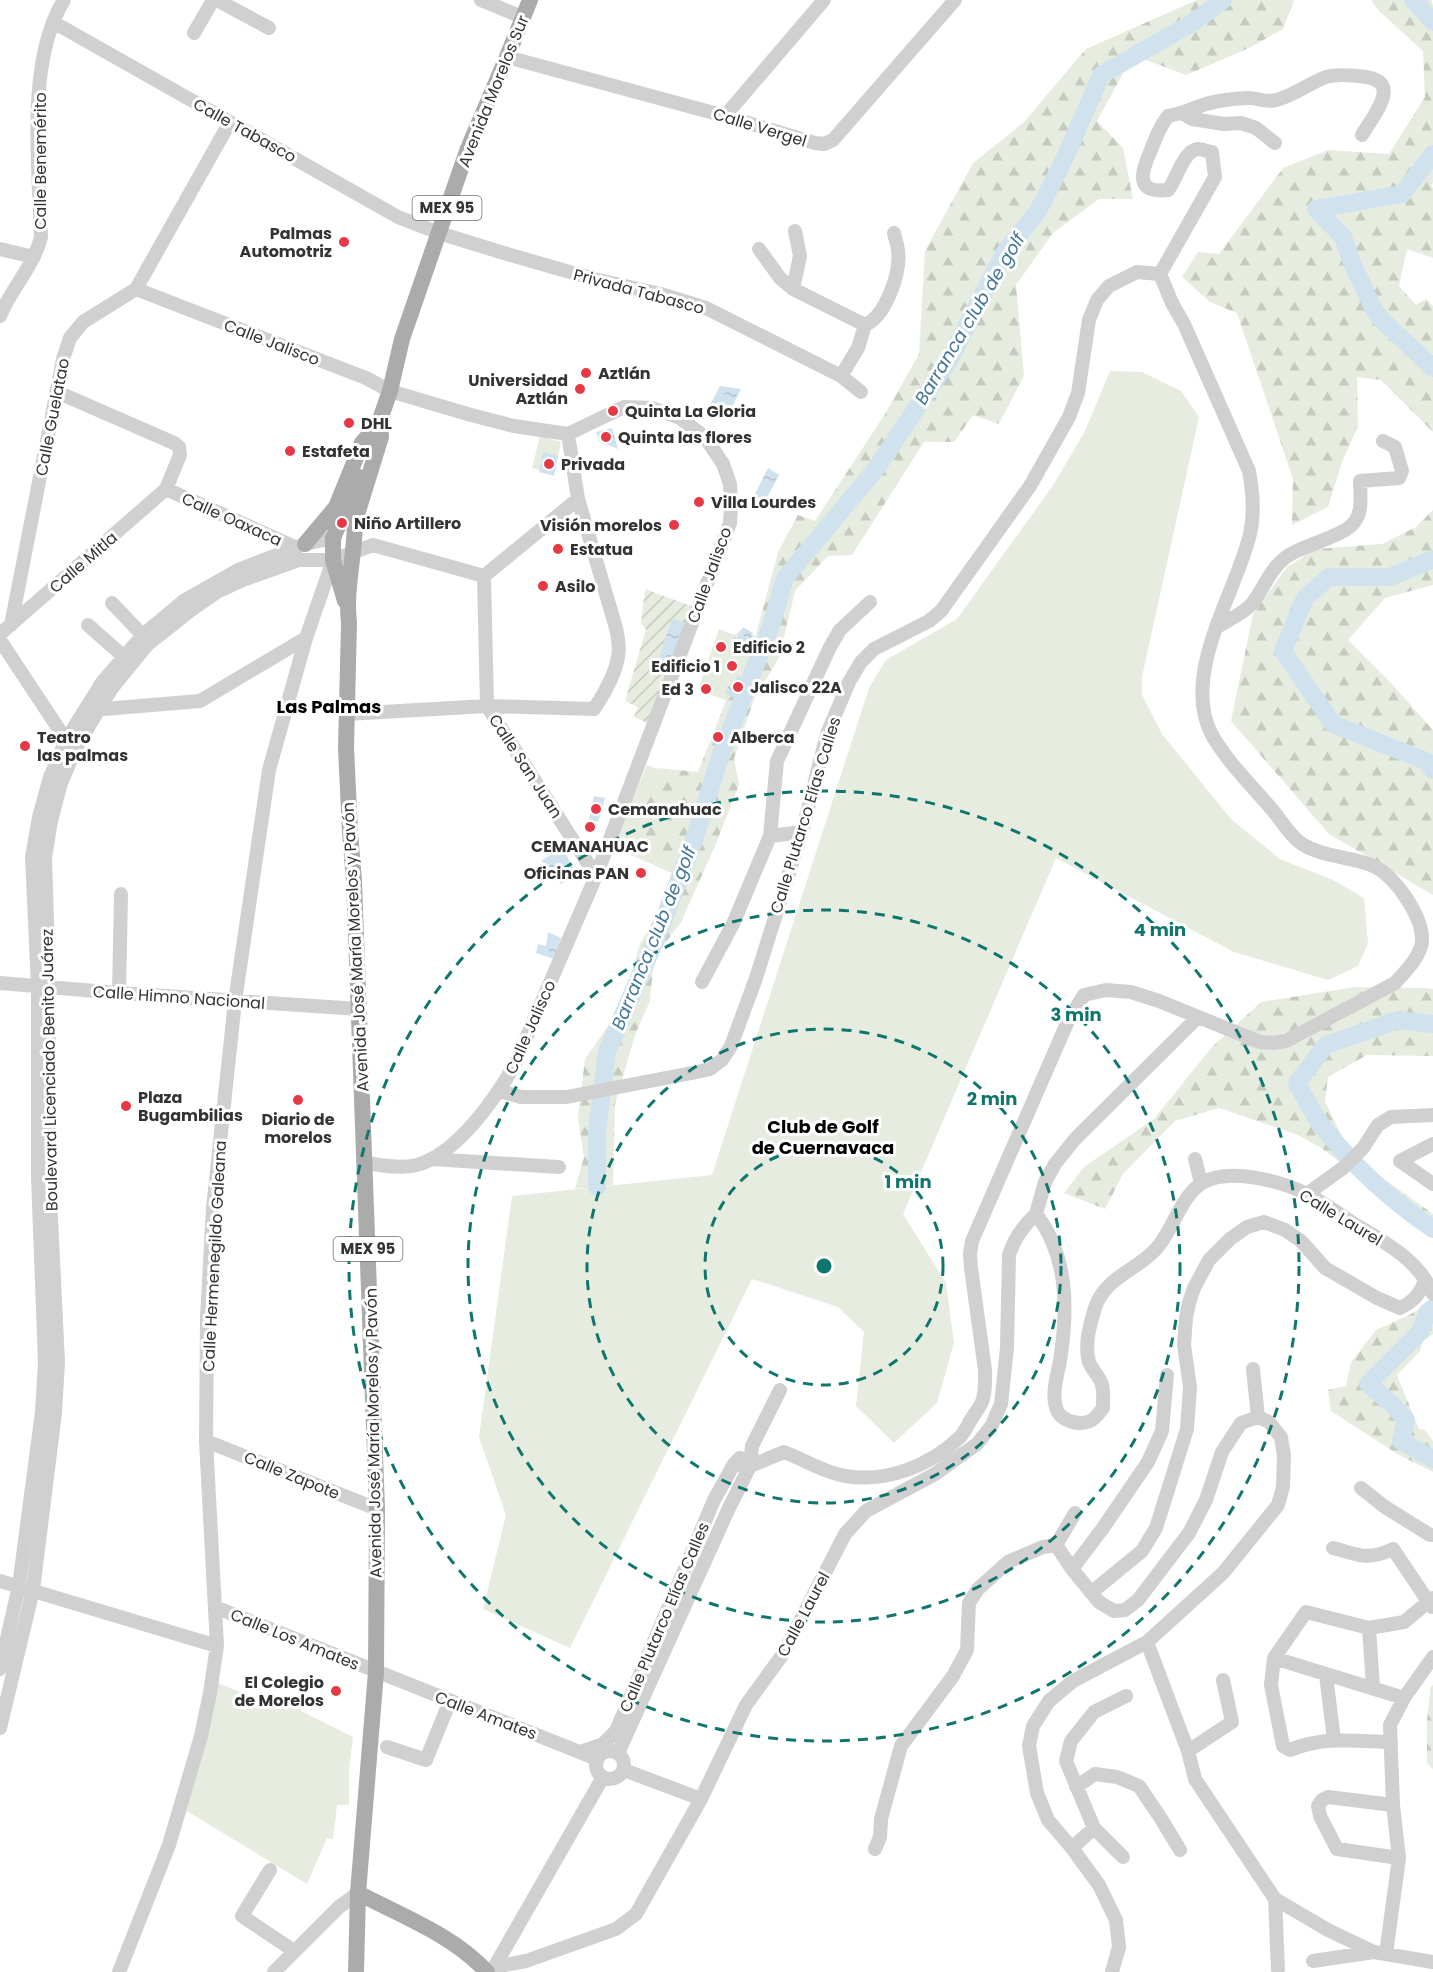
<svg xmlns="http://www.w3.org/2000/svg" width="1433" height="1972" font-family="Poppins,sans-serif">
<defs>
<pattern id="forest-firs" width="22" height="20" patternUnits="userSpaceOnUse" patternTransform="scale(1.5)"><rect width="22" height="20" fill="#e6ecdf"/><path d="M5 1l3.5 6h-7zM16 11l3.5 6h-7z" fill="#c6cbc0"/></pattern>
<pattern id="garden-furrows" width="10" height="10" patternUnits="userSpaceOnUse" patternTransform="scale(1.5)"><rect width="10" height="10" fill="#e6ecdf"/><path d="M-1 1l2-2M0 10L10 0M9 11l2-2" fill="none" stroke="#c6cbc0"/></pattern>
<pattern id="water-ripples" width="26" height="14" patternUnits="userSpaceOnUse" patternTransform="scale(1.5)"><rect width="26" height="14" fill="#cfe2ee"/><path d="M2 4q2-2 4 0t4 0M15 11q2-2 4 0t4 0" fill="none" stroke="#b2c2cd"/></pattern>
</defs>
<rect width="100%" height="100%" fill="#fff"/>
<path fill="#e6ecdf" d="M1110,371l32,1 39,19 18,26 -57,260v18l20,39 69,85 49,40 53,21 31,18 4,45 -10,23 -30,14 -94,-28 -178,-94 -153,356 43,69 8,60 -17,60 -43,40 -38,-37 8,-74 -26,-25 -86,-28 -182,369 -87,-39 23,-94 -27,-78 33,-241 200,-21 157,-487 17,-28 71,-41 97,-135 31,-53z
M540,436l21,6 -7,32 -22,-6z
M719,629l15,6 7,-5 22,9 -24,66 -41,-15z
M647,765l63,23 -36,86 -50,-22 -11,-8z
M218,1683l50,20 20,6 4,-4 9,4v2l52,26 -4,34v34h-12l-4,34 -6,-1 -20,46 -122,-74z"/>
<path fill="url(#forest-firs)" d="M1197,0h97l-11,29 -34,19 -63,27 -53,-20 -36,66 26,27 10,51h-34l-46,34 -37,52 8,91 -25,48 -26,-9 -19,27h-30l-72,113 -24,1 -33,35 -16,67 -25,41 -20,60 5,26 -24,61 -34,76 -27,36 -4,43 -15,34 -20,69 -2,81 -38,4 9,-32 -6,-39 7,-59 38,-54 17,-61 37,-64 -14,-26 -29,-15 24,-71 40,4 33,-84 21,-38 26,-98 20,-37 17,6 70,-107 34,-60 6,-103 48,-88 50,-40 63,-74z
M1371,0h60l2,5v178l-2,3 2,2v70l-26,-9 -8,37 17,19 10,-6 7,7v126l-52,-52 -24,-3 1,49 -16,36 -14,45 -36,18 1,-46 -56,-166 -27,-11 -28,-25 16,-25 21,2 64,-86 45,-18 61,4 36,-57 -2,-46 -44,-40z
M1433,510v75l-48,13 -37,42 42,42 43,48v165l-104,-61 -98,-113 22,-107 34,-47 29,-18 66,-5 34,-17z
M1355,987l69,1 9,1v67l-66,-1 -39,22 -3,24 18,38 16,22 74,53v23l-69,-57 -43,-32 -23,-13 -79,-27 -44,13 -52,53 -18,35 -41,-16 20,-26 70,-48 58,-72 49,-45z
M1433,1300v34l-10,7 -3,10 -23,24 22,54 6,1 8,11v31l-34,-17 -68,-44 -3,-21 18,-4 5,-24 25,-32 35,-16z
M1433,1685v84l-6,-6v-44l4,-33z"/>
<path fill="url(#garden-furrows)" d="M645,589l46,17 -39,119 -18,-8 4,-10 -13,-6 21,-72 -5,-5z"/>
<path fill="url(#water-ripples)" d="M720,386l21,3 -10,20 -20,-6z
M612,428l6,21 -19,-8 -3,-9z
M543,452l15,4 -4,20 -15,-4z
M768,468l11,7 -16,30 -10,-7z
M672,618l13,5 -14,44 -13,-5z
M743,627l10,6 -7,17 -11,-7 -2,-7 4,2z
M737,676l11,3 -8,21 -15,-6 3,-8 3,2z
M594,796l11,2 -7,24 -9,-3z
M563,848l14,28 -17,8 -4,-11 -8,-1 -6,-12z
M548,932l13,6 -7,21 -18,-6 2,-9 8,2z"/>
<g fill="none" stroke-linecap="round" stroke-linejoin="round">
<path stroke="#cfe2ee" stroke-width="18" d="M1413,0l20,22
M1433,154l-31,40 -86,15 27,28 10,28 21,45 9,11 50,47
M1433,559l-43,18h-61l-24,21 -22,53 50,73 93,37 7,9
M1433,1024l-35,-4 -72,25 -29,38c8,15 16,31 26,44 31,40 69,74 110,102
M597,1187v-56l10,-79 52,-120 34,-89 28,-89 50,-128 14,-48 90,-108 74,-110 56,-108 33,-41 26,-51 37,-85 91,-52 31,-23
M1433,1308l-6,5 -7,19 -52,52 24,20 14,16 -5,21 32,18"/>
<path stroke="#d0d0d0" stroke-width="14" d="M217,0l52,28
M481,0l41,17
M53,22l345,195 41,16 68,21 87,25 67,15 45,14 135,68 20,16
M194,33l19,-33
M507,57l218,59 90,27 9,1 9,-4 122,-140
M1182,113l10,6 32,5 17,-1 15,5 19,15
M725,116l99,-116
M0,249l34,8
M759,249l21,29 13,11 72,36
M1160,274l55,-97 -3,-25c-3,0 -10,-3 -14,-3 -15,2 -21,30 -30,41 -35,4 -26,-20 -17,-40 5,-13 9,-24 17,-34 13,-2 23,-7 35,-11 11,-4 34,-7 46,-7 9,0 18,5 27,2 18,-4 33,-17 50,-23 10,-3 22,-2 32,-1 47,3 18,35 4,59
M136,289l230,89 24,13 81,24 43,11 54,8 56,-27 28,1 28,10 25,19 18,27 7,20 1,20 -1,19 -134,353 -81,188c-19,34 -58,90 -98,101 -17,4 -35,0 -51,-2
M793,289l7,-33 -5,-25
M0,316c11,-27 34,-50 41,-79 -2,-70 -15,-176 23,-237
M841,376l17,-28 7,-23c21,-9 36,-53 33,-74 0,-6 -3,-12 -4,-18
M166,489l131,59
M484,576l3,130 109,170
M484,576l94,-77
M112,603l36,38
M11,625l52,-266 7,-21 13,-16 53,-33 94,-167
M88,625l35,31
M1216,628c10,-7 32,-17 38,-27 11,-15 16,-32 32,-44 18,-13 59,-20 69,-36 8,-10 5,-28 5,-40l39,-3 3,-7 -7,-24 -12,-6
M0,634l166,-145 14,-34 -1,-8 -5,-4 -117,-51
M0,640l66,100 6,3
M92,710l108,-9 106,-63
M347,714l140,-8 107,3c10,-15 21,-34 24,-52 2,-10 0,-20 -2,-29l-38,-129 -10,-65
M770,836l32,-4
M702,982l31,-58 37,-88 7,-75 53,-114 10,-17 30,-28
M0,983l119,10 240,16
M119,993l2,-99
M500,1091l21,6h46l130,-25 13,-3 12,-9 9,-14 25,-68 46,-146 25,-98 22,-52 12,-20 13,-13 55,-28 12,-10 89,-125 39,-69 9,-24 11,-73 8,-20 12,-14 28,-14 23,2
M1433,1144l-33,17 33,23
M431,1159l128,8
M1195,1159l6,24
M1307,1194l36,-26 20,-20 15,-23 13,-8 42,-2
M1036,1214l9,-32 10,-18 20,-25 123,-122
M1253,1369l5,48
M206,1441l171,68
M734,1464l16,2 34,-14c21,8 39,20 61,24 41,7 85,-10 115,-39 5,-5 8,-13 12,-19 3,-5 8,-11 10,-16 4,-10 3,-22 3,-32l-14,-102 -1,-14 2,-13 96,-220 16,-26 22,-5 25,2 28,9 101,41 13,1 13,-2 109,-58c10,-11 26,-27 27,-42 1,-25 -28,-67 -51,-76 -23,-9 -48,-8 -69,-21 -11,-7 -19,-21 -27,-31 -21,-25 -47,-50 -63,-78 -32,-60 24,-142 38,-201 5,-22 3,-42 -1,-63l-65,-147 -12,-21 -12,-29
M1361,1488l24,19 45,28h3
M1056,1545l16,24 27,33 15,9 11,-1 13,-10 51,-67 17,-33 16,-48 19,-29 17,-6 11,5 12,15 3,19 -1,31 -5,18 -55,68 -76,69 -74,39 -24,20 -16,25 -4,20 8,47 11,27 24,28 27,37 17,35 3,27 -7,25
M1056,1545l19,-32
M1333,1548c26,7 34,13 60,1l39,58
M1072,1569l31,-41 45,-66 14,-31 5,-56
M0,1581l217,65
M1092,1592l50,-41 14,-23 31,-99 3,-42 -6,-42 2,-27 3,-15 5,-15 15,-28 21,-21 17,-12 17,-5 21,8 16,11 24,27 52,30 23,10c14,-7 19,-13 25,-27
M215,1607l382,152
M1369,1628l4,59
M1147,1642l41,109 7,28 80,120 53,31 46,22 59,10
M1274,1658l130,40
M0,1669l19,-83 23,-174 3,-50 -7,-184v-192l-6,-129 7,-40 11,-40 16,-37 37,-59 40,-46 42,-35 53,-30 67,-26 28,-6
M1326,1675l8,65
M0,1728l33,-138 22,-177 3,-51 -9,-185v-191l-4,-128 6,-37 10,-38 16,-37 35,-58 35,-43 44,-35 26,-18 26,-12 56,-20h34l40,-15 111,31
M1391,1742c-37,-1 -67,-6 -101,8l-7,-4 -12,-61 3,-27 32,-46 63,16 35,-6 29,-24
M387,1747l39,13 24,-59
M596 1765a14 14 0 1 1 28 0a14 14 0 1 1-28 0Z
M1188,1751l44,-29 -9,-42
M580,1752l23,-8 13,-13 98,-231 20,-36 6,-6
M618,1753l111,-245 21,-42 2,-20 28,-56
M624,1770l77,29
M1076,1787l19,-13 22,3 22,9 21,31 20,33
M1393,1805l-65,-8 -6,3 -4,6 2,10 17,33 62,9
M1072,1848l22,-20
M875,1849l5,-12 1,-18 20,-73 52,-70 14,-26 2,-47 9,-14 30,-27 35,-15 13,-2
M1123,1857l-29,-29 -28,-67 5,-20 23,-29 32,-16
M270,1870l-28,46 52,35
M1275,1899l3,70
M1386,1954l13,-96 -6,-53 -3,-80 14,-27 29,-41
M1313,1961l61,-9
M494,1967l32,-6 90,-32 20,-15 65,-115 45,-94 37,-51 62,-120 21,-23 69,-37 42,-30 15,-19 9,-21 6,-56 2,-93c5,-17 14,-29 27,-41 31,40 32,91 25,140 -2,18 -10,36 -5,54 4,13 23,18 34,13 5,-2 9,-8 13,-13 0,-7 1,-16 -1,-23 -2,-8 -10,-15 -13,-23 -5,-18 1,-37 6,-54 10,-31 41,-37 61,-59 16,-17 25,-53 46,-66 27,-16 79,-2 105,11 16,8 31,19 46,29 31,19 66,37 80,71
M492,1971l111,-194
M119,1972l50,-127 32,-109 9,-43 7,-47 -11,-205 1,-123 6,-110 22,-207 34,-231 37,-132 27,-78
M274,1972l65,-65 19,-14"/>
<path stroke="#ababab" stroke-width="16" d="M376,431l14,-40 12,-52 65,-188 40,-94 23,-57
M305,544l31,-37 26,-64 18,-21
M345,601l-12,-41v-22l26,-61
M358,1893c44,23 95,42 129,79
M356,1972l2,-79 18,-221 1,-163 -23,-628 -4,-49 -4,-84 3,-125c-4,-34 6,-68 6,-102l26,-84 -1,-15"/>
</g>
<g fill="none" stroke="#0f766e" stroke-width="3" stroke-dasharray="10 8">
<circle cx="824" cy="1266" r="119"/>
<circle cx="824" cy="1266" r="237"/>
<circle cx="824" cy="1266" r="356"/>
<circle cx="824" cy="1266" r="475"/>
</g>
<g fill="#e63946" stroke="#fff" stroke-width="2">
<circle cx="344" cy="242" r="6"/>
<circle cx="586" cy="373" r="6"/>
<circle cx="580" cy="389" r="6"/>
<circle cx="613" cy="411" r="6"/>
<circle cx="349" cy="423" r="6"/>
<circle cx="606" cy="437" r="6"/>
<circle cx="290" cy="451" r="6"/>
<circle cx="549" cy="464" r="6"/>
<circle cx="699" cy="502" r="6"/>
<circle cx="342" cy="523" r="6"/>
<circle cx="674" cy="525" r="6"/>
<circle cx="558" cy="549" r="6"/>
<circle cx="543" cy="586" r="6"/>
<circle cx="721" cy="647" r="6"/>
<circle cx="732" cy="666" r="6"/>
<circle cx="738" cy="687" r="6"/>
<circle cx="706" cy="689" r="6"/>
<circle cx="718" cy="737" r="6"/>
<circle cx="25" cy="746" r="6"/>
<circle cx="596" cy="809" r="6"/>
<circle cx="590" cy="827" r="6"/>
<circle cx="641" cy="873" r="6"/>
<circle cx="298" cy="1100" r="6"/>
<circle cx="126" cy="1106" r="6"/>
<circle cx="336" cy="1691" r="6"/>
</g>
<g text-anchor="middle" stroke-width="6" stroke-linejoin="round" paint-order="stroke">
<g fill="#fff" stroke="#707070" stroke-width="1.5">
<rect x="412.5" y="196" width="69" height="24" rx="4.5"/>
<rect x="333.5" y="1237" width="69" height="24" rx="4.5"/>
</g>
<g font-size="15" font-weight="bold" fill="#333">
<text x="447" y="213">MEX 95</text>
<text x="368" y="1254">MEX 95</text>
</g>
<g font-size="16" fill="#333" stroke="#fff">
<text transform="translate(493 91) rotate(-68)" y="6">Avenida Morelos Sur</text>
<text transform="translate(760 127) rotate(17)" y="6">Calle Vergel</text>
<text transform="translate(245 130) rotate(29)" y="6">Calle Tabasco</text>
<text transform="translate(40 161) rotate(-90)" y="6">Calle Benemérito</text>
<text transform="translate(639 291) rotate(15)" y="6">Privada Tabasco</text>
<text transform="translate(272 342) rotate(21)" y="6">Calle Jalisco</text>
<text transform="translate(52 417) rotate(-79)" y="6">Calle Guelatao</text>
<text transform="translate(232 519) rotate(24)" y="6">Calle Oaxaca</text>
<text transform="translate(83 562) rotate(-41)" y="6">Calle Mitla</text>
<text transform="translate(709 575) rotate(-70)" y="6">Calle Jalisco</text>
<text transform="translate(526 766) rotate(57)" y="6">Calle San Juan</text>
<text transform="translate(805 815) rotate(-73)" y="6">Calle Plutarco Elías Calles</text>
<text transform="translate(355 947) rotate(-93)" y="6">Avenida José María Morelos y Pavón</text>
<text transform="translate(179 997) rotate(4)" y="6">Calle Himno Nacional</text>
<text transform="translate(530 1027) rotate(-66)" y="6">Calle Jalisco</text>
<text transform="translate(49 1070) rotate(-91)" y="6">Boulevard Licenciado Benito Juárez</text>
<text transform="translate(1341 1217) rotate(31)" y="6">Calle Laurel</text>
<text transform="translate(214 1256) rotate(-87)" y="6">Calle Hermenegildo Galeana</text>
<text transform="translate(373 1433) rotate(-91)" y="6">Avenida José María Morelos y Pavón</text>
<text transform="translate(292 1475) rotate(22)" y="6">Calle Zapote</text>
<text transform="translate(803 1614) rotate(-62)" y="6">Calle Laurel</text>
<text transform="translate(664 1617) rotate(-67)" y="6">Calle Plutarco Elías Calles</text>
<text transform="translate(295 1639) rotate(22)" y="6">Calle Los Amates</text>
<text transform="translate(486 1715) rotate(21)" y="6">Calle Amates</text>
</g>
<g font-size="16" font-weight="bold" fill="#333" stroke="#fff" text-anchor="start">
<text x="332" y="239" text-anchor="end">Palmas<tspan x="332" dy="18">Automotriz</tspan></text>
<text x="598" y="379">Aztlán</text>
<text x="568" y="386" text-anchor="end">Universidad<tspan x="568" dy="18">Aztlán</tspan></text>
<text x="625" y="417">Quinta La Gloria</text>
<text x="361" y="429">DHL</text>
<text x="618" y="443">Quinta las flores</text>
<text x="302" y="457">Estafeta</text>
<text x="561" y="470">Privada</text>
<text x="711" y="508">Villa Lourdes</text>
<text x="354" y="529">Niño Artillero</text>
<text x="662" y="531" text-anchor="end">Visión morelos</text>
<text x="570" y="555">Estatua</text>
<text x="555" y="592">Asilo</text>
<text x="733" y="653">Edificio 2</text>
<text x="720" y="672" text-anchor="end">Edificio 1</text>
<text x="750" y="693">Jalisco 22A</text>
<text x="694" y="695" text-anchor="end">Ed 3</text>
<text x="37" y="743">Teatro<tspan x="37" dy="18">las palmas</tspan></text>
<text x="730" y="743">Alberca</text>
<text x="608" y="815">Cemanahuac</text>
<text x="590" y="852" text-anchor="middle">CEMANAHUAC</text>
<text x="629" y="879" text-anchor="end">Oficinas PAN</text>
<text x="138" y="1103">Plaza<tspan x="138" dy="18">Bugambilias</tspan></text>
<text x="298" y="1125" text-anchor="middle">Diario de<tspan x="298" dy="18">morelos</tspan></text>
<text x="324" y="1688" text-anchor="end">El Colegio<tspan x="324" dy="18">de Morelos</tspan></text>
</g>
<g font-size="18" font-style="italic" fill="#3f7597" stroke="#fff">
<text transform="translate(970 319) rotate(-59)" y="6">Barranca club de golf</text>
<text transform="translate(654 938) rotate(-68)" y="6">Barranca club de golf</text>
</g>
<g font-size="18" font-weight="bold" fill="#000" stroke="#fff">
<text x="329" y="713">Las Palmas</text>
<text x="823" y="1133">Club de Golf<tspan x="823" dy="21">de Cuernavaca</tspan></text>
</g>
</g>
<circle cx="824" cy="1266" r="9" fill="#0f766e" stroke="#fff" stroke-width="3"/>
<g font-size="18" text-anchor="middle" font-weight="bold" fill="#0f766e" stroke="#fff" stroke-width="6" stroke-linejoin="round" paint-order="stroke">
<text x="1160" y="936">4 min</text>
<text x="1076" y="1021">3 min</text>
<text x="992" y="1105">2 min</text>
<text x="908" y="1188">1 min</text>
</g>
</svg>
